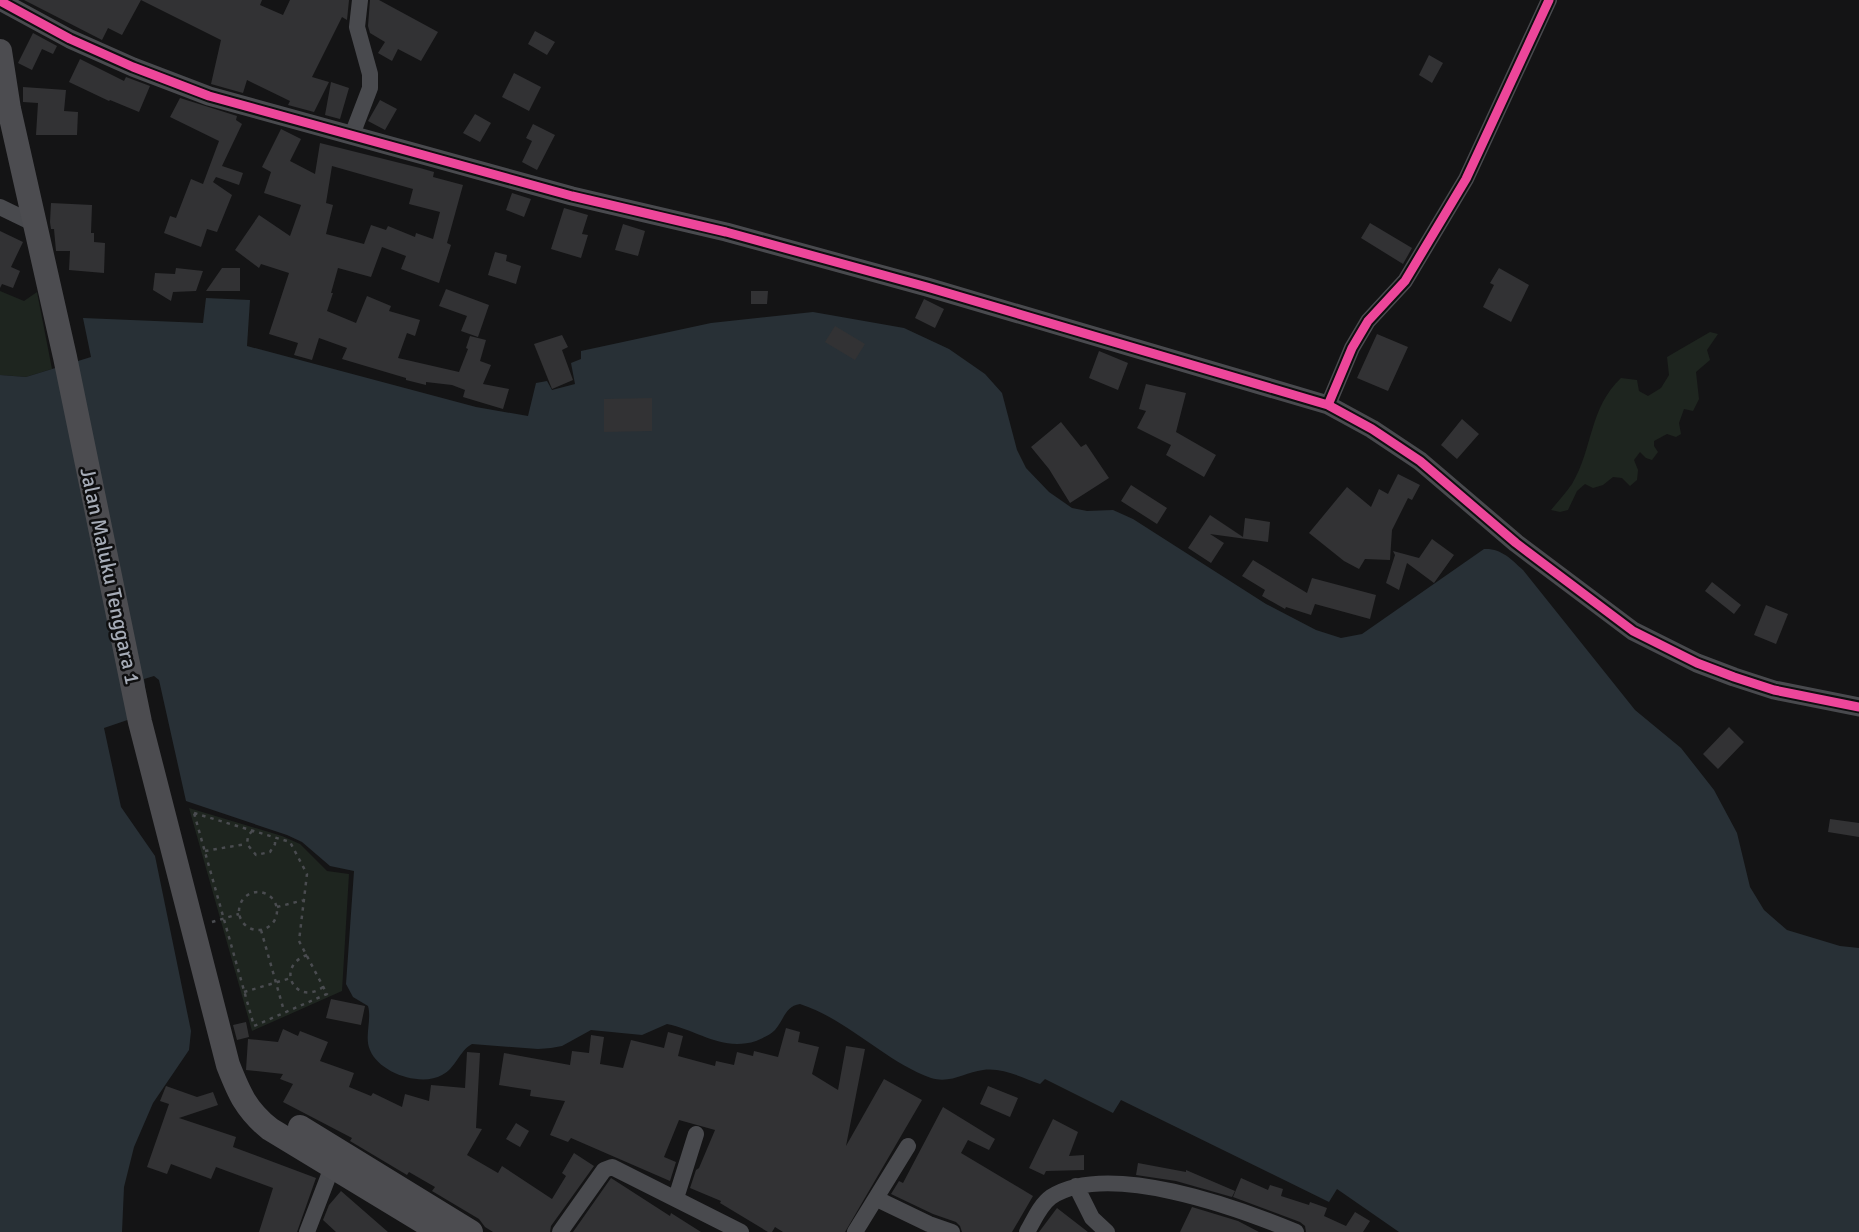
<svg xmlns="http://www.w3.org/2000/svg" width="1859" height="1232" font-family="Signika,sans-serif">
<rect width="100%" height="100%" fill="#141415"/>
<path fill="#1e251f" d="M0,291l24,10 13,-9 15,77 -26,8 -26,-2z
M1710,332l8,2 -11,16 3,10 -14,12 3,27 -6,12 -9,-2 -5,14 2,11 -5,3 -9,-3 -13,7v5l4,6 -6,8 -6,-2 -6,-6 -6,8 4,10 -1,10 -7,6 -8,-8 -9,-1 -10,8 -10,3 -8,-4 -8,7 -9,19 -8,2 -9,-2c7,-9 15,-17 21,-26 21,-35 17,-76 49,-106l16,2 2,11 9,5 13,-8 8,-13 -2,-18z
M189,808l93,28 18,8 27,27 22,3 -7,117 -90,40z"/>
<path fill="#283036" d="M206,298l44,2 -3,46 229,61 52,9 8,-33 11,-2 5,9 23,-6 -4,-21 10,-4v-8l130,-28 102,-11 91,16 45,21 36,25 17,19 15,57 9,18 23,24 23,16 15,3 26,-1 20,9 133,85 50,26 25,8 21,-4 122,-85c17,-1 27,10 39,21l112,140 46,38 33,42 23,43 13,54 14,23 23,20 53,16 19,2v284h-460l-62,-43 -8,13 -208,-102 -8,13 -68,-34 -5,5c-17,-6 -38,-17 -57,-14 -18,2 -32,14 -52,8 -47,-17 -82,-58 -131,-74 -15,2 -16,16 -25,26 -5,5 -12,8 -19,11 -34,11 -58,-11 -89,-17l-25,11 -51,-5 -29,16 -11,2 -13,1 -66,-5c-13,7 -16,24 -30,31 -21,12 -63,-2 -72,-25 -6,-13 2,-30 -2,-44l-15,-9 -7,-13 8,-113 -24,-5 -28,-24 -15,-7 -101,-34 -27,-121 -5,-4 -10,3 4,34 -44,15 17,79 34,49 36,175 -2,19 -36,53 -19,44 -10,40 -2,45h-122v-857l26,2 65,-20 -8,-39 120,5z"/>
<path fill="#323234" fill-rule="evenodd" d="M24,0h117l-19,35 -14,-7 -6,12z
M141,0h121l-2,5 23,10 7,-15h59l-2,20 -5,-3 -30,60 17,5 -15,30 -26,-7 2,-4 -43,-21 -4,13 -32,-9 10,-44z
M370,0h9l59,32 -17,29 -23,-12 -6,12 -14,-8 7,-11 -15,-9 -2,-7z
M535,31l20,11 -8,13 -19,-11z
M33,33l24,13 -4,8 -11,-5 -10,21 -14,-7z
M1429,55l14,8 -11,20 -13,-8z
M80,59l44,22 2,-4 24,9 -11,26 -29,-12 -1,1 -40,-19z
M514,73l27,14 -12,24 -27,-14z
M331,82l18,6 -9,31 -15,-4z
M23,87l43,3 -2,21 14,1 -1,23h-41l2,-32 -15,-1z
M180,98l57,18 -1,4 6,4 -20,42 21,7 -4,12 -23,-8 -3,5 19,13 -15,37 -10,-3 -6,18 -37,-14 6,-17 6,2 15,-39 12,5 16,-43 -49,-24z
M380,100l17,9 -12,21 -17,-9z
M475,114l16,9 -11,19 -17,-9z
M533,124l22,11 -18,35 -15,-8 10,-21 -6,-3z
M281,129l20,10 -11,22 25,13 5,-31 100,25 14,4 -1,5 30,8 -16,58 4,2 -12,38 -38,-14 5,-13 -24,-9 -11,30 -33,-9 -7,25h2l-6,18 29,12 11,-27 24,10 -2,5 31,9 -5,16 -8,-3 -9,25 61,14 9,-23 -2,-1 4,-12 16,4 -6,21 11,4 -8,19 26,5 -6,20 -40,-12 2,-7 -13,-5 -26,-3v3l-20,-5v-2l-64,-19 5,-11 -28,-10 -7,22 -18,-5 4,-12 -29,-9 20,-61 -28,-9 -2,4 -24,-18 24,-35 31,21 11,-31 -37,-12 7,-21 -9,-5zM332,166l81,23 -4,15 31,8 -7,27 -17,-6 -1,4 -27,-11 -2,4 -15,-5 -7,19 -38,-10 7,-29 -7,-2z
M512,193l19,6 -7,18 -18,-7z
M51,203l41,2 -1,28h3v9l11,1 -1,30 -35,-3 1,-19h-14l-2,-22h-3l-1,-7z
M564,208l24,7 -6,19 6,1 -7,23 -30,-9z
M1370,223l42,25 -9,16 -42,-26z
M623,224l22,7 -7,25 -23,-6z
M0,231l23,11 -12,25 9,4 -7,17 -11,-4 -2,4z
M495,252l12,3 -1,6 15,5 -5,18 -28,-9z
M176,268l27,3 -7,20 -23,1 -2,9 -18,-11 2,-17 20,1z
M222,268h18v23h-34z
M1499,268l30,17 -18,37 -28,-15 11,-22 -4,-2z
M446,289l43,16 -11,32 -17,-6 6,-15 -28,-10z
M751,291h17l-1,13h-16z
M924,299l20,10 -9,19 -20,-10z
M835,326l30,18 -10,16 -30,-18z
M1377,334l31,13 -20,44 -31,-13z
M562,335l6,12 -6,3 11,30 -21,9 -18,-45z
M1099,351l29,12 -10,27 -29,-12z
M1146,384l40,9 -10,39 40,23 -12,22 -38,-22 5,-10 -34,-17 9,-17 -7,-2z
M652,398v33l-48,1v-33z
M1462,419l17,15 -22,25 -16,-14z
M1061,422l20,25 5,-3 23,34 -39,25 -21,-34 -18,-22z
M1398,474l22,11 -8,15 -4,-2 -16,32 -2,30 -25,-1 -6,10 -15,-8 -35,-28 38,-46 24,20 8,-18 9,5z
M1131,485l36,23 -10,16 -36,-23z
M1210,515l33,22 2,-19 25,4 -2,20 -58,-8 14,9 -13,20 -23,-15z
M1432,539l22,16 -20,28 -27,-20 -8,27 -13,-7 9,-28 -2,-4 26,7z
M1253,560l54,33 5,-15 64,17 -6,24 -55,-15 -4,11 -25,-8 -1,2 -23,-13 3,-6 -23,-14z
M1712,582l29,23 -7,9 -29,-23z
M1766,605l22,9 -12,30 -22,-9z
M1729,727l15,15 -26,27 -15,-15z
M1830,819l29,4v14l-31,-5z
M331,999l34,7 -4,19 -35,-7z
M246,1022l3,15 -12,3 -4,-15z
M786,1028l14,4 -2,10 21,5 -7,27 26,16 8,-44 19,3 -19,97 38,-67 38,21 -77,132h-62l-8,-5 -3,5h-4l-48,-29 1,-2 -31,-13 6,-18 3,-2 16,-38 -36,-10 -15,37 12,5 -6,19 -99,-43 -3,4 -18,-7 15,-34 -35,-5 1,-6 -32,-5 5,-32 66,12 2,-14 17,2 2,-18 13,2 -4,27 23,4 8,-28 33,8 4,-16 15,4 -5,20 37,10 1,-5 18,4 3,-13 16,4 1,-5 24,6z
M283,1029l15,7 2,-5 28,11 -8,19 34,12 -5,14 22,9 2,-3 29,14 3,-13 24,7 2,-16 34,3 2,-36 13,1 -4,75 6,1 -15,26 31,18 4,-7 50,33 14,-23 -4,-3 12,-20 20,13 -43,60 -1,6h-57l-8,-5 -6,-8 -47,-28 3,-4 -26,-15 -2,3 -57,-34 2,-3 -69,-36 10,-18 -13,-5 3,-5 -37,-4 2,-31 30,3z
M166,1086l31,11 16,-5 5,13 -39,13 57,19 -3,10 83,31 -19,54h-38l14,-44 -57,-21 -5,12 -40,-15 -4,10 -20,-7 22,-63 -9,-3z
M988,1086l30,12 -8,19 -30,-13z
M943,1107l52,32 -6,11 -21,-10 -7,13 72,43 -21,36h-50l-2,-6 -4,-4 -23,-8 -42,-20 8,-13 4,2z
M1053,1119l25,13 -9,24 15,-1v15l-38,1 -2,4 -15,-7z
M516,1123l13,8 -9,16 -14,-8z
M1138,1163l48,9v-2l49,21 -3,6 -56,-16 -40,-6z
M611,1178l59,38 1,-3 30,19h-128z
M1241,1178l27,12 2,-5 13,4 -2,7 28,9 1,-3 17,6 -3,8 22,10 9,-14 15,9 -7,11h-57l-1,-6 -5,-4 -67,-25z
M341,1191l47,41h-52l-13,-12 6,-15z
M1192,1207l46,14 21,11h-79z
M1057,1208l31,24h-49z"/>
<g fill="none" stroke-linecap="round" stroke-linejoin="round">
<path stroke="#4a4c50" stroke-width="2.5" stroke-dasharray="3.5 5" stroke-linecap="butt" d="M194,813l96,29 17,32 -8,67 28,53 -73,32z
M252,831l-4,5 -1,8 9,11 14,-3 5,-8v-6
M205,851l41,-7
M239 911a19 19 0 1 1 38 0a19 19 0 1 1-38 0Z
M277,907l27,-7
M212,922l27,-8
M261,930l23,81
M307,955c-33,12 -11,52 16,32
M244,992l47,-14"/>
<path stroke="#494a4e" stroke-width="16" d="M352,135l18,-47v-14l-13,-47 3,-27
M0,207l35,17
M1328,405l24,-57 16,-27 37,-40 61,-102 83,-179
M1076,1186l16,32 15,14
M676,1198l20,-64
M877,1199l52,25 23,8
M307,1232l25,-65
M560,1232l44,-62 8,-3 129,65
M855,1232l53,-86
M1027,1232c7,-12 13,-27 24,-35 57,-37 187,11 245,35"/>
<path stroke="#494a4e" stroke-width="19" d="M0,1l70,38 63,28 76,29 363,100 154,36 201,55 401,118 44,24 48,32 96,82 117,88 64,32 37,14 40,13 85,17"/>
<path stroke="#4c4c50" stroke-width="24" d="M0,51l9,58 56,248 75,365 88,343c11,28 18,45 42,64l170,103
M300,1127l171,105"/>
<defs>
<path id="cycleway" d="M0,1l70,38 63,28 76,29 363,100 154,36 201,55 401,118 44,24 48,32 96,82 117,88 64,32 37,14 40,13 85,17
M1328,405l24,-57 16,-27 37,-40 61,-102 83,-179"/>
</defs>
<use href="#cycleway" stroke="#0f0f10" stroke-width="13"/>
<use href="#cycleway" stroke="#ed469a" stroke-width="9"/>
</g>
<g text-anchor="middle" stroke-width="5" stroke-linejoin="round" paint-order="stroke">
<g font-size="21" fill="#a5abb6" stroke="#0f0f10">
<text transform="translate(110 576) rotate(78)" y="7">Jalan Maluku Tenggara 1</text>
</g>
</g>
</svg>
